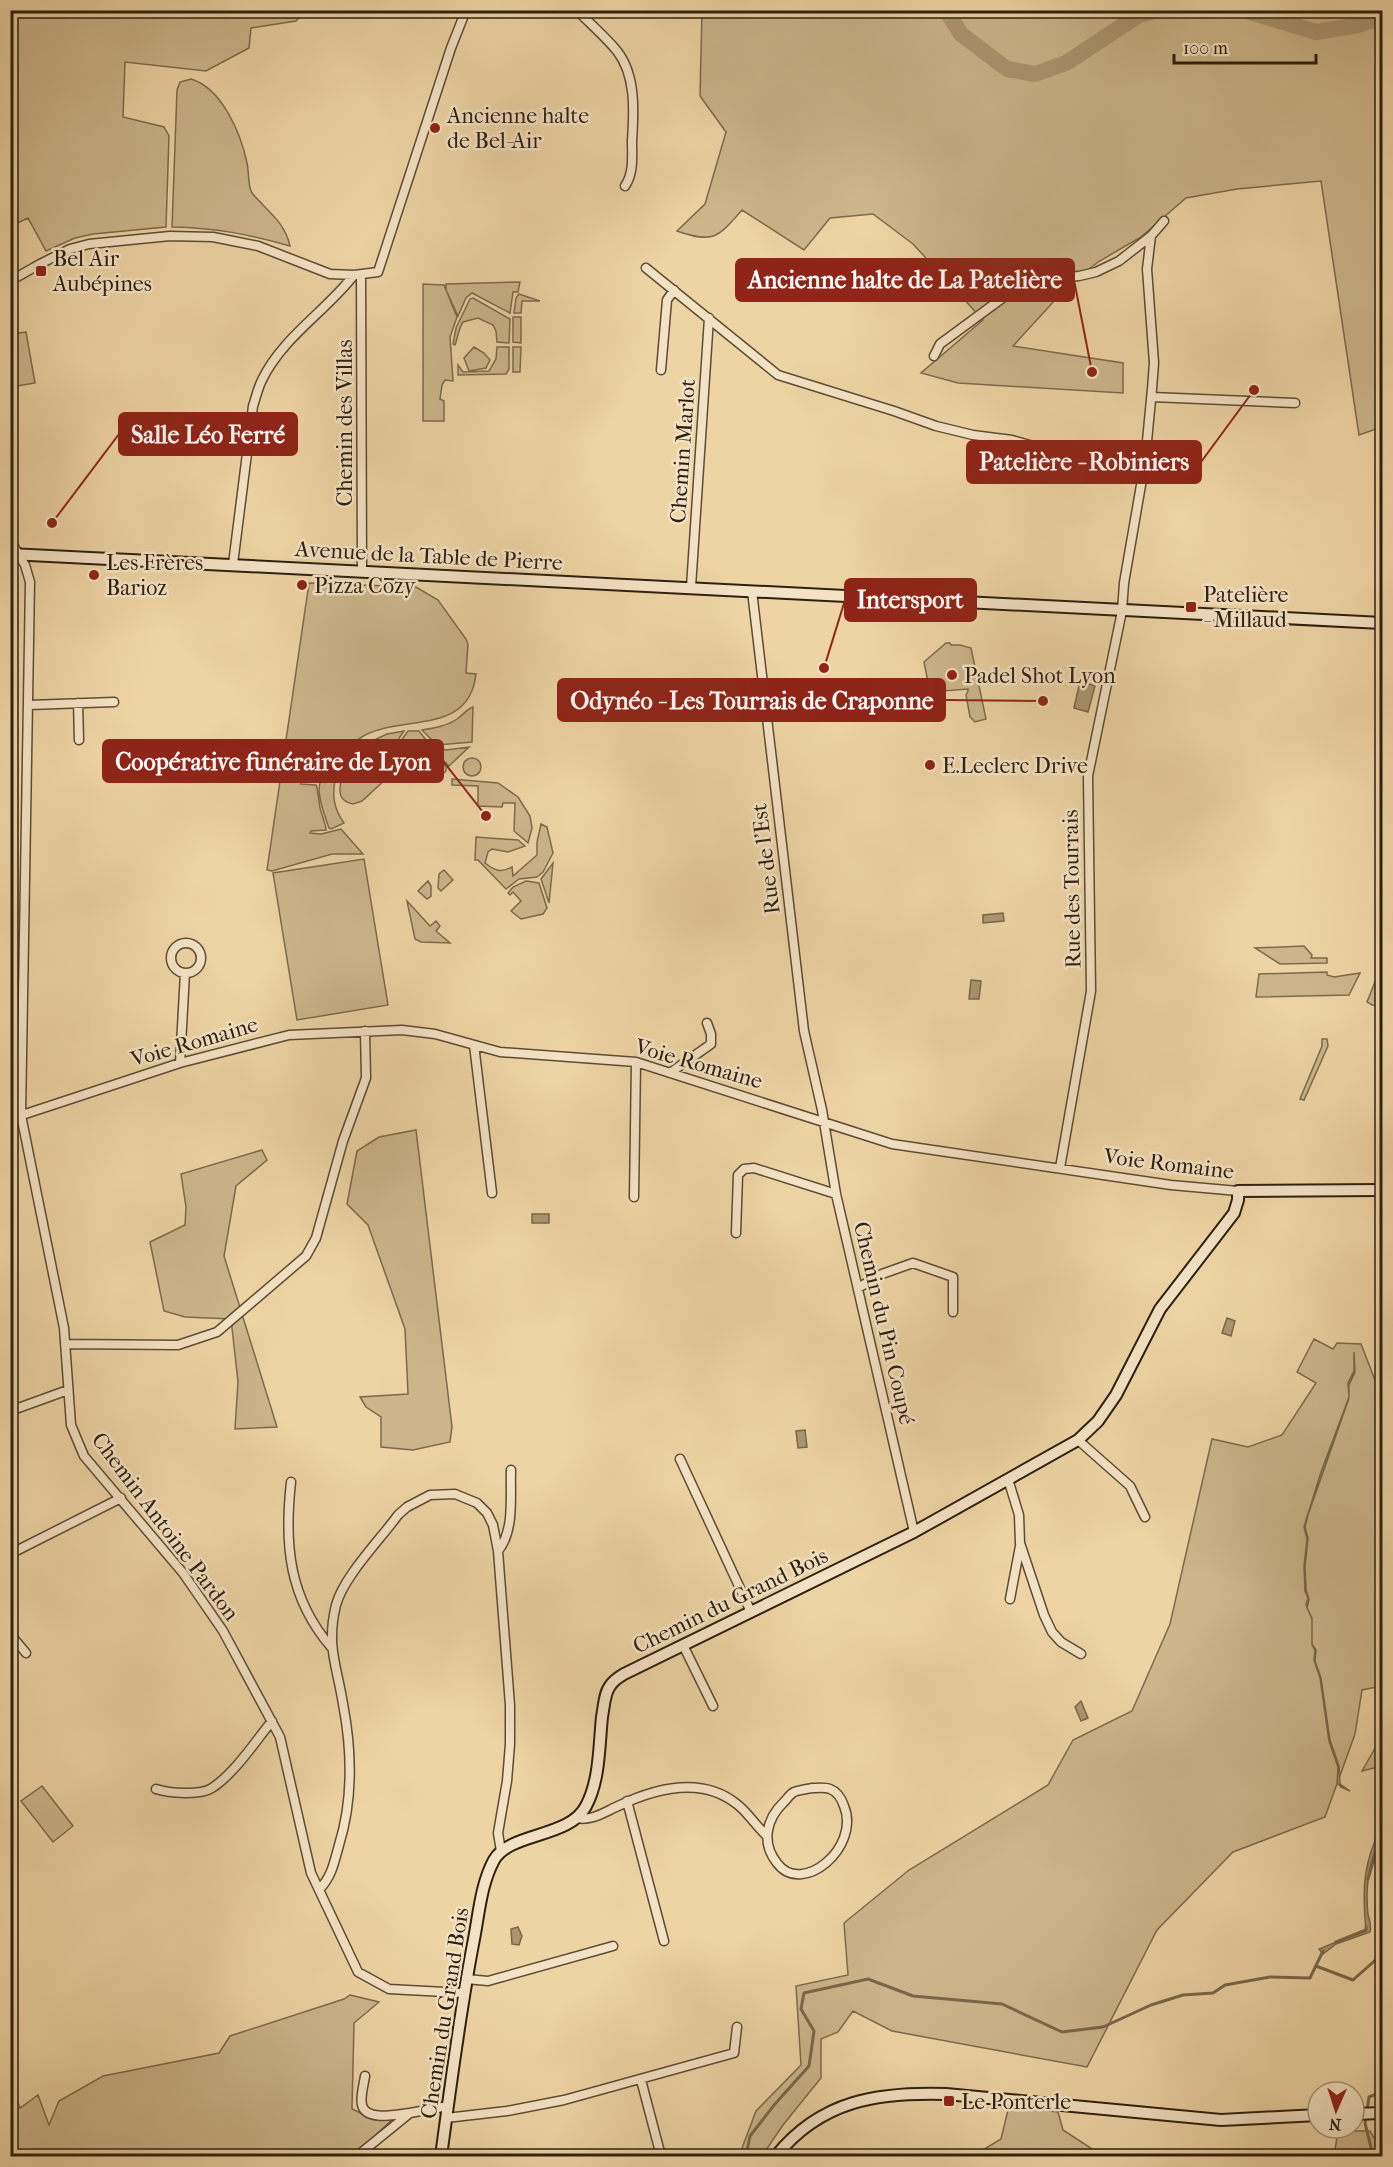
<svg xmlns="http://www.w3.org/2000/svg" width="1393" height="2167" font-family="'IM FELL French Canon',serif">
<rect width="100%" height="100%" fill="#eed3a5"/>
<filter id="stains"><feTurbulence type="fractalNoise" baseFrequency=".00333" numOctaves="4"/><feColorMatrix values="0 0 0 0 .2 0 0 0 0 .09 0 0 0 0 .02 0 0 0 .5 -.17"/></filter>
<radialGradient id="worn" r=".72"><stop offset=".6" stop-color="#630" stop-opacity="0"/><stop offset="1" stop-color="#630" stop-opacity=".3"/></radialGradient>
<path fill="#cdb58c" stroke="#7c6a4e" stroke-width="1.5" d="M11,10h295v1l-10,10 -45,7 -2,20 -43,23 -81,-9 -2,55 41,10 5,9 -3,91 -73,7 -18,4 -29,13 -18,-33 -17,8z
M702,11h680v416l-23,8 -38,-254 -84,8 -51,9 -45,39 -43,25 -31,25 -54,59 110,17v30l-165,-10 -37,-10 62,-53 -70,-76 -40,-30 -43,4 -26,32 -62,-40c-24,27 -28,34 -65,21l28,-27 21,-72 -26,-36z
M191,79c31,9 50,55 56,84 2,9 1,20 4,28 2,5 9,10 12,14 13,13 23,23 27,41 -42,-12 -74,-18 -118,-19l5,-137 3,-8z
M520,282l-2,10h-5l-3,21 -38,-20 -6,5 -8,18 -12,-26 11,27 -7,20 3,44 -8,-1 -3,5 -2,14 4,2v20h-21v-137l21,1 2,5v-6z
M519,294l21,7h-18l-1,12h-7l2,-15z
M473,298l37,21 -1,24 -12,-1 -1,-11 -3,-6 -15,-7 -15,4c-5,8 -5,15 -8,23l-2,-1 3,-16 14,-29z
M513,317h8v26l-8,-1z
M26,332l9,51 -24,4v-53z
M474,347l10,6 6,7 -4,8 -17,3 -5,-13z
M497,347h12v22l-3,5 -48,1v-10l5,7 26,-1 7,-12z
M513,347h8l-1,25h-7z
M309,583l107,4 22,13 28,39 2,5 -2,29 10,1c-9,83 -126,15 -141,106 -3,17 -1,29 9,43l-13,6 -2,-1c-4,-11 -13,-35 -9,-45 1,-3 4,-5 5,-8l-3,-3 -21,-1v13l15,1 1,3 3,20 6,20v2l-15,1 -1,2 11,1 20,-5 22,25h-31l-60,17 -5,-1z
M946,643h4l1,2h9l11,3 15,71 -11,3 -5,-5 -4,-22 2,-4v-2l-38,3 -6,-30z
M473,707l-1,35 -35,3 -15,-15c12,-2 25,-4 35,-11 6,-4 10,-10 16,-12z
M404,731l-15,22 -9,7 -8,-13 4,-8 11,-5z
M408,731h11l15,19 -3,12 -7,8 -5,-6 6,-7 -13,-14 -27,22 -2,-3 8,-7z
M436,747l10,3 23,-3 -20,19 -11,-11z
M358,752l10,3 20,22 -26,24 -9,3c-5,-1 -10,-3 -12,-8 -4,-12 6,-38 17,-44z
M437,756l9,11v4l-11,11 -10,-11 8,-8z
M463 767a9 9 0 1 1 18 0a9 9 0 1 1-18 0Z
M452,779l46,4 20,14 12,19 2,12 -4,15 -14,-12 1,-28h-12l-1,4 -24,-1v-20l-26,-1z
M541,824l6,3 6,26 -10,19 -6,5 -18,2 -13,10 -28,-29h-3l1,-23 42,3 7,6 -17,6 -16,-3 -4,3 -3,11c10,8 16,10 27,4l1,9 24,-21v-13z
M364,859l24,146 -91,15 -24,-147z
M553,863l-4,40 -8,-24z
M444,870l9,10 -12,11 -3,-3 1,-14z
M428,881l3,5v10l-4,3 -9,-8z
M526,881l13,2 8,25 -4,6 -22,5 -10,-8 10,-10 -8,-9 -3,3 -2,-2 5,-6z
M407,901l23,25 6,-5 4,5 -4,5 14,12 -29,-1 -6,-3z
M1304,946l8,9 -1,3h16v5l-47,1 -25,-16z
M1327,972v3l7,2 26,-4 -11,22 -93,2 3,-23z
M1379,972h3v33h-10l-5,-3z
M1322,1039h5l1,7 -24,54 -4,-1 22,-53z
M416,1130l36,297 -2,15 -37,8 -32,-3v-30l-15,-10 -6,-10 48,-3 -3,-65 -37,-104 -21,-21 10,-53 22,-14z
M262,1150l5,10 -31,26 -12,70 53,171 -42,2 3,-47 -7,-63 -46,-2 -21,-6 -14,-69 35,-17 1,-18 -5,-33z
M1314,1339l19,10 4,-6 24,1 21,54v288l-20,4 -7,44 -30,83 -92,35 -76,78 -70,137 -195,-36 -39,-20 -15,21 -17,7v39l-38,47 -21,31h-23l17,-45 45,-46 -5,-79 52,-11 -4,-52 65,-53 139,-85 25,-45 59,-29 38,-87 42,-185 36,8 34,-12 34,-52 -19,-11z
M1382,1736v30l-20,5z
M42,1786l31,40 -20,16 -32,-41z
M350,1995l29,7 -25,21 -2,86 17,8h26l-42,39h-342l-1,-74 10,26 18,-13 11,30 10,-24 44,-25 116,-23 11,-17 114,-37z
M11,1997l6,29 -6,30z
M1009,2106l49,6 5,18 40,26h-130l28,-17z
M1338,2131h32l12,20v5h-48z"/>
<path fill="#ac9672" stroke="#79674b" stroke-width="1.5" d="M1080,681l15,5 -7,26 -14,-4z
M1003,913l1,8 -21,2v-8z
M971,980l10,1 -2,18h-10z
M532,1214h17v9h-17z
M1227,1318l8,3 -4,15 -9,-3z
M1354,1352l1,20 -6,13v13l-41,117 -3,12 3,11 -3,29 1,23 3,9 -2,9 5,10v26l4,6 -1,11 6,17 9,62 9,26 1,18 10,7 -9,-4 -4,-4 1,-16 -9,-26 -9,-63 -6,-18 1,-10 -3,-5v-26l-6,-14 2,-7 -3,-7 -1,-25 3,-27 -3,-12 16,-52 29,-78 -1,-14 6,-12z
M805,1430l2,17 -9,1 -2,-17z
M1081,1701l7,17 -7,3 -6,-14z
M1382,1825c1,14 -7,22 -10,36 -5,15 -6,37 -4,53 1,6 4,11 2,18l-34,12 -13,10 -4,-5 47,-19c-4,-42 -3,-67 16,-105z
M518,1927l4,9 -3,9 -7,-1 -1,-15z"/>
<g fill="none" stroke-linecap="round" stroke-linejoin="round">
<path stroke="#79674b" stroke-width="3" d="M1379,19l3,7
M1368,1879l8,-28 6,-16
M1336,1942l30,-12v-3
M1316,1966l37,14 27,-24 2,2
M1367,2111l2,-14 13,-5
M1366,2118l-1,5 8,33
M746,2156l4,-20 25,-32 34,-38 5,-35 -13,-22 3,-16 64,-14 45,17 89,8 60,28 41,-5 48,-22 32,-10 30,-2 12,-8 45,-8 40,1 13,-27"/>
<path stroke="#ac9672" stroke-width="16" d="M946,10l15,24 46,35 28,5 31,-11 73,-48 20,-5
M1243,10l73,22 43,-7 23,-8"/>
<defs>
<path id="street" d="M577,10c13,14 28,26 40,41 19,24 17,60 15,90 0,15 2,32 -7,45
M646,268l132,107 116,36 42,15 37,9 39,5 68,19 65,3
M361,275l1,296
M10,281l30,-17 30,-15 19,-5 81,-8 43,1 45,9 72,28 24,1 24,-3 73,-224 15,-38
M934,356l6,-12 72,-53 34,-12 33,-3 17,-4 23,-11 32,-25 13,-15
M661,370l6,-70 7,-10
M1152,397l143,6
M10,540l15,25 5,17 -9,533 43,213 7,97 13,31 99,117 40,58 57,106 31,136 47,99 31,17 74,4
M233,564l20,-158c3,-9 5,-18 9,-26 20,-42 64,-69 92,-105
M691,587l18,-269
M752,591l52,440 18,79 14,84 78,338
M78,703l1,37
M29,705l85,-3
M171 958a15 15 0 1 1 30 0a15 15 0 1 1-30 0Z
M474,1045l18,148
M180,1063l5,-90
M670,1073l41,-29v-10l-4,-11
M10,1119l170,-56 109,-28 113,-5 33,4 65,18 136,10 256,82 279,41 67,6
M1060,1168l31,-177 -3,-215 34,-165 2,-28 21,-121 7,-73 2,-26 -7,-94 4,-33
M634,1197l2,-135
M736,1233l2,-58 6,-6 10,-1 82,26
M858,1288l24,-14 31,-11 40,14v35
M65,1344l113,1 39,-13 89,-76 10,-18 27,-97 23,-63 -1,-47
M10,1411l58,-21
M1078,1440l52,46 15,31
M680,1459l71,153
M1008,1479l11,36 1,28 24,72 8,17 9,10 20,12
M291,1482c-7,63 -2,116 40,165
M498,1551c17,-21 12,-55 13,-81
M10,1554l111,-56
M1010,1599l10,-53
M10,1634l16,19
M683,1645l30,61
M812,1788c5,0 13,-1 18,1 8,3 12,11 14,17 17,41 -42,91 -67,57 -16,-20 -11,-44 7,-61 3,-3 6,-8 10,-10 5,-2 12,-3 18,-4z
M156,1789c13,4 44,7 56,-1 23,-15 42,-45 60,-67
M627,1801l37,140
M577,1818c14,3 26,-5 39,-11 39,-19 86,-32 122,-2 11,9 18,21 29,31
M319,1890c13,-14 15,-27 20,-45 14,-45 13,-94 4,-141 -6,-38 -17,-58 -7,-99 8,-29 44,-65 62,-90l9,-8 23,-12 25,-1 22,9 10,10 6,12 5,26 12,154v39l-3,37 -9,52 3,18
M466,1979l22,2 125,-35
M365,2076c-1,8 -5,20 -3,29 4,17 36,9 48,8
M641,2080l20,76
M446,2118l61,-7 57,-11 170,-47 3,-26
M361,2156l1,-4 48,-39 38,-7"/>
<path id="secondary" d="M10,554l1372,69
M1354,2114l28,-1
M441,2156c10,-72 19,-145 33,-217 5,-26 7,-55 20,-79 16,-28 76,-22 92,-54 14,-26 13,-61 16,-89 2,-10 2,-23 8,-31 3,-5 9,-9 14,-12l290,-142 164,-92 20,-19 18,-26 44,-86 74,-96 4,-13v-9l144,-1
M776,2156c45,-56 102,-64 170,-62l275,26 97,-5"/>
</defs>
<use href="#street" stroke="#5c4d35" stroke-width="11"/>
<use href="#secondary" stroke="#2c2010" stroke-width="14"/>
<use href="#street" stroke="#f4e2c4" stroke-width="8"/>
<use href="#secondary" stroke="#f4e2c4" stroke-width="10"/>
</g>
<g fill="#8f2418" stroke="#f4e2c4" stroke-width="2">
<circle cx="435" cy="128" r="6"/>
<rect x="35" y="265" width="12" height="12" rx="3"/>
<circle cx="94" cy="575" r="6"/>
<circle cx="302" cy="585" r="6"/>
<rect x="1185" y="601" width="12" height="12" rx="3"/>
<circle cx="952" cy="675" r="6"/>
<circle cx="930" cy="765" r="6"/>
<rect x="943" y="2095" width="12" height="12" rx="3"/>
</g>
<g text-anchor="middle" stroke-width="5" stroke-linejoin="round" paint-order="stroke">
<g font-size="22" fill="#2c2010" stroke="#f4e2c4" text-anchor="start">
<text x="447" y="123">Ancienne halte<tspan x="447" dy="25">de Bel-Air</tspan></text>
<text x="53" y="266">Bel Air<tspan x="53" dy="25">Aubépines</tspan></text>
<text x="106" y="570">Les Frères<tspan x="106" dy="25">Barioz</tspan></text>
<text x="314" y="593">Pizza Cozy</text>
<text x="1203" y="602">Patelière<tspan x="1203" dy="25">- Millaud</tspan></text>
<text x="964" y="683">Padel Shot Lyon</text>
<text x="942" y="773">E.Leclerc Drive</text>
<text x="961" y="2109">Le Ponterle</text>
</g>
<g font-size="22" fill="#2c2010" stroke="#f4e2c4">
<text transform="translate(344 423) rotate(-90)" y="8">Chemin des Villas</text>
<text transform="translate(682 451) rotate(-86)" y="8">Chemin Marlot</text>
<text transform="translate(429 555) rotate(3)" y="8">Avenue de la Table de Pierre</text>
<text transform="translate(765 859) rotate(-97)" y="8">Rue de l'Est</text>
<text transform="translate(1071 889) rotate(-91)" y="8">Rue des Tourrais</text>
<text transform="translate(194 1041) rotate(-16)" y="8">Voie Romaine</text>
<text transform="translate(699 1063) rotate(16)" y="8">Voie Romaine</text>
<text transform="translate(1169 1163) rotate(7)" y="8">Voie Romaine</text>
<text transform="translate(885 1323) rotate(77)" y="8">Chemin du Pin Coupé</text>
<text transform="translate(166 1526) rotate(53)" y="8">Chemin Antoine Pardon</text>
<text transform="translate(730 1600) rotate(-26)" y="8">Chemin du Grand Bois</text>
<text transform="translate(444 2013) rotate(-81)" y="8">Chemin du Grand Bois</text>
</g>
</g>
<path fill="none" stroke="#8f2418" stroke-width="2" d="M1092 372L1074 280M52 523L119 434M1254 390L1201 462M824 668L845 600M1043 701L945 700M486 816L443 761"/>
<g fill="#8f2418" stroke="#f4e2c4" stroke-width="2">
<circle cx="1092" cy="372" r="6"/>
<circle cx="52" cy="523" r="6"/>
<circle cx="1254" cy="390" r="6"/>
<circle cx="824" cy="668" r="6"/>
<circle cx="1043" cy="701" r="6"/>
<circle cx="486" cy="816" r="6"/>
</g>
<g fill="#8f2418" stroke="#8f2418" stroke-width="2">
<rect x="736" y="259" width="338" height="42" rx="6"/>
<rect x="119" y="413" width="178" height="42" rx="6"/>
<rect x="967" y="441" width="234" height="42" rx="6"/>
<rect x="845" y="579" width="131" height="42" rx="6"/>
<rect x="558" y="679" width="387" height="42" rx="6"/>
<rect x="103" y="740" width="340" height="42" rx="6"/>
</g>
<g font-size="24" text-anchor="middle" font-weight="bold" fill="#fff">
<text x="905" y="288">Ancienne halte de La Patelière</text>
<text x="208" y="443">Salle Léo Ferré</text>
<text x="1084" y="470">Patelière - Robiniers</text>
<text x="910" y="608">Intersport</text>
<text x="752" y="709">Odynéo - Les Tourrais de Craponne</text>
<text x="273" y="770">Coopérative funéraire de Lyon</text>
</g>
<rect width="1393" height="2167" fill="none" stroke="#eed3a5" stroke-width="36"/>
<rect x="12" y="12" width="1369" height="2143" fill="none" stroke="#2c2010" stroke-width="3"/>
<rect x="18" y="18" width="1357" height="2131" fill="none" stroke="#2c2010" stroke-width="1.5"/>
<g transform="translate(1336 2110) rotate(183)"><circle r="28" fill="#f4e2c4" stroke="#a4947c" stroke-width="1.5"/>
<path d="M0-4.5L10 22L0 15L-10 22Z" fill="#8f2418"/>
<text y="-9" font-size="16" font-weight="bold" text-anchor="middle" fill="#2c2010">N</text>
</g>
<path d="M1174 54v9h142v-9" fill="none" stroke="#2c2010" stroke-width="3"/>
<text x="1183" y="54" font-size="18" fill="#2c2010" stroke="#f4e2c4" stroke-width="4.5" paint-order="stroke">100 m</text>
<rect width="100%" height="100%" filter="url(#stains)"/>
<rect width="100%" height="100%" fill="url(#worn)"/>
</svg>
